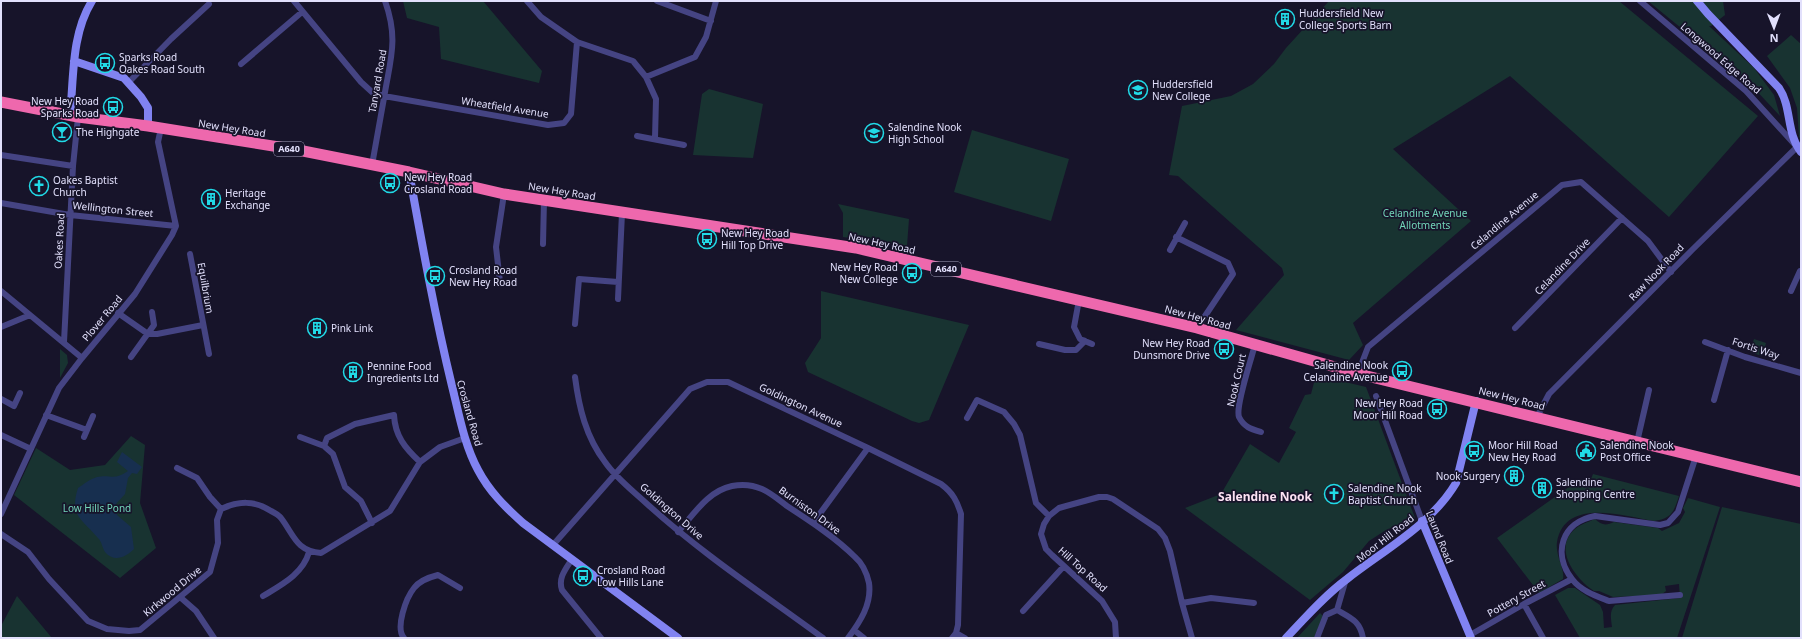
<svg xmlns="http://www.w3.org/2000/svg" width="1802" height="639" font-family="'Noto Sans',sans-serif">
<rect width="100%" height="100%" fill="#17142a"/>
<path fill="#183331" d="M403,1h80l59,70 -3,12 -98,-24 -2,-32 -32,-9z
M1329,1h290l139,115 -89,101 -159,-141 -117,73 78,72 -118,102 10,22 -14,15 -113,-30 48,-55 -2,-7 -104,-92 -9,-1 13,-69 49,-10 22,-12 21,-20 12,-16z
M1648,1h75l2,14 -14,11h-2l45,42 20,27 6,21 -28,-30z
M1791,35l10,9v95l-2,-2 -2,-29 -7,-20 -23,-32z
M709,89l54,15 -10,54 -60,-3 9,-61z
M972,130l97,29 -18,62 -97,-29z
M838,204l71,15 -2,27 -64,-9v-24z
M821,291l148,34 -40,95 -10,3 -7,-2 -104,-49 -3,-9 16,-25z
M1754,339l12,4 -4,13 -12,-4z
M60,349l7,6 1,8 -8,15z
M1316,375l50,12 49,131 -29,12 -17,11 -26,31 -33,28 -125,-92 36,-14 29,-50 29,19 17,-31 -7,-4 16,-33 6,-1z
M131,436l14,9 -5,58 16,45 -36,30 -106,-83 22,-47 34,22 35,-5z
M1593,474l86,22c-5,16 -8,23 -25,25 -30,-5 -89,-24 -97,21 -2,14 8,26 6,37l-24,14 -42,-55 72,-51 19,-1z
M1688,498l32,9 -43,131h-97l-25,-43 13,-7h7l25,17 3,7 1,16 8,-1c-1,-8 -3,-16 3,-22l65,-7 -1,-14 -14,2 1,5 -5,4 -48,2 -14,-6h-5c-18,-12 -42,-42 -19,-62 6,-5 13,-7 20,-10 6,6 11,7 19,3l44,6 4,3 17,-8 6,-11 -2,-4z
M1722,507l79,17v114h-119z
M17,596l35,42h-51v-12z
M1320,613l3,3 -9,22h-17z"/>
<path fill="#172f4f" d="M122,452l20,15 -5,7 -5,-1 -4,5 -3,16 -9,10 1,11 14,12 3,22c-8,8 -20,14 -29,3 -3,-5 -3,-10 -7,-14 -16,-19 -29,-22 -20,-50 6,-4 12,-9 19,-11 14,-3 17,4 31,-6l-11,-9z"/>
<g fill="none" stroke-linecap="round" stroke-linejoin="round">
<path stroke="#454483" stroke-width="6" d="M294,1l67,81 12,11 11,3 164,29 16,-2 7,-9 6,-72
M527,1l14,16 36,25 56,19 13,16 10,22 -1,39
M657,1l54,20
M241,64l61,-52
M646,77l49,-20 11,-20 10,-36
M128,83l43,-44 38,-35
M637,136l47,9
M1,155l72,11
M372,165c4,-22 8,-45 12,-67 6,-38 15,-58 1,-97
M1,203l69,12 106,11
M1176,237l52,26 5,11 -36,54
M543,244l1,-44
M1170,250l15,-27
M190,254l19,100
M500,282l-4,-35 8,-53
M1,291l81,67
M1791,291l9,-20
M618,299l4,-86
M1079,300l-5,27 6,12 12,5
M118,313l30,21h9l46,-9
M575,324l4,-45 39,3
M1,327l29,-12
M1515,328l107,-110
M64,342l9,-176 5,-49
M1705,342l40,15 56,16
M1039,344l26,6h11l9,-9
M1255,344c-3,14 -20,62 -16,73 5,10 12,12 22,15
M131,357l23,-32 -2,-13
M1358,373l10,-26 194,-162 19,-3 67,59 23,31
M575,377c4,31 11,60 30,85 11,16 27,28 41,41 55,50 117,91 177,135
M1376,396l46,125
M1,399l13,7 6,-13
M1714,400l14,-50
M46,415l41,15
M1537,417l12,-23 143,-144 105,-103 -51,-56 -106,-90
M967,418l10,-18 27,12 10,12 6,11 16,68 13,13
M1,435l30,14
M84,437l9,-21
M300,437l24,9 9,8 12,33 16,14 11,22
M1637,442l12,-52
M324,446l3,-8 28,-14 39,-9c1,21 11,33 26,47
M177,468l20,10 13,19 11,12
M1,514l58,-126 23,-30 53,-64 37,-59 4,-9 -18,-84 3,-14
M813,523l55,-75
M678,532c16,-18 30,-41 54,-46 10,-2 21,-1 30,3 9,4 17,11 25,17 23,15 49,32 68,51 7,6 12,17 14,26 3,21 -9,39 -21,55
M1,534l27,18 21,27 39,42 19,8 22,2 11,-1 70,-58 8,-29 -1,-23 4,-11c18,-8 33,-9 50,2 4,2 8,4 10,7 13,17 15,33 40,35l69,-42 30,-49 20,-15 25,-9
M553,545l137,-156 17,-7h21l140,66 73,36c12,9 16,17 20,30l-3,111 -2,8 -4,5
M572,559c-7,11 -14,19 -10,31l39,48
M1680,595l-71,6c-13,-5 -28,-10 -37,-22 -20,-26 -10,-57 23,-63l65,9 8,-2 10,-11 18,-56
M263,596c18,-11 40,-22 46,-44
M180,597l16,14 18,27
M1182,603l29,-5 43,5
M1524,604l19,34
M1337,610c14,8 23,11 26,28
M1023,611l41,-45
M854,630l10,8
M956,633l9,5
M1470,635l54,-31 48,-25
M404,638c-9,-10 2,-40 10,-50 6,-8 16,-11 24,-13l22,13
M1116,638l-1,-16 -13,-21 -50,-46 -6,-6 -5,-15 3,-10 5,-8 10,-8 40,-11h8l6,2 45,30 7,9 5,13 12,52 10,35
M1317,638l9,-23 11,-5 9,-31"/>
<path stroke="#8183f1" stroke-width="8" d="M1697,1l11,13 71,74c13,19 7,45 22,64
M74,61l50,17 17,19 7,11v18
M70,115c4,-38 1,-80 22,-114
M409,172c13,72 26,144 43,214 7,28 12,58 26,84 11,21 27,37 45,53l155,115
M1422,521l49,117
M1286,638c19,-20 38,-42 61,-59 37,-29 84,-54 109,-96l20,-82"/>
<path stroke="#ee68ad" stroke-width="11" d="M1,102l77,15 70,9 150,24 111,22 95,22 352,54 341,80 170,48 434,106"/>
</g>
<defs>
<symbol id="building-ring" viewBox="-11 -11 22 22"><circle r="9.5" fill="#17142a" stroke="#21dae7" stroke-width="1.5"/><path d="M-4-6H4V6H1V3H-1V6H-4ZM-2.5-4.3h1.7v1.8h-1.7ZM.8-4.3h1.7v1.8H.8ZM-2.5-1h1.7V.8h-1.7ZM.8-1h1.7V.8H.8Z" fill="#21dae7"/></symbol>
<symbol id="bus-ring" viewBox="-11 -11 22 22"><circle r="9.5" fill="#17142a" stroke="#21dae7" stroke-width="1.5"/><path d="M-5-6H5V4H4V6H2V4H-2V6H-4V4H-5ZM-3.5-4V0h7V-4ZM-3.5 1.2v1.5H-2V1.2ZM2 1.2v1.5H3.5V1.2Z" fill="#21dae7"/></symbol>
<symbol id="university-ring" viewBox="-11 -11 22 22"><circle r="9.5" fill="#17142a" stroke="#21dae7" stroke-width="1.5"/><path d="M0-5L7-2L0 1L-7-2ZM-4 1L0 2.5L4 1V4Q0 6-4 4Z" fill="#21dae7"/></symbol>
<symbol id="bar-ring" viewBox="-11 -11 22 22"><circle r="9.5" fill="#17142a" stroke="#21dae7" stroke-width="1.5"/><path d="M-6-5H6L.8 .8V4.5H3.5V6h-7V4.5H-.8V.8Z" fill="#21dae7"/></symbol>
<symbol id="school-ring" viewBox="-11 -11 22 22"><circle r="9.5" fill="#17142a" stroke="#21dae7" stroke-width="1.5"/><path d="M0-5L7-2L0 1L-7-2ZM-4 1L0 2.5L4 1V4Q0 6-4 4Z" fill="#21dae7"/></symbol>
<symbol id="church-ring" viewBox="-11 -11 22 22"><circle r="9.5" fill="#17142a" stroke="#21dae7" stroke-width="1.5"/><path d="M-1.2-6h2.4v3.5h3.3v2.4h-3.3V6h-2.4V-.1h-3.3v-2.4h3.3Z" fill="#21dae7"/></symbol>
<symbol id="civic-ring" viewBox="-11 -11 22 22"><circle r="9.5" fill="#17142a" stroke="#21dae7" stroke-width="1.5"/><path d="M-.6-6.5H3V-4.5H.6V-3L4-1V1h2V6H-6V1h2V-1L-.6-3ZM-1.2 2.5V6h2.4V2.5Z" fill="#21dae7"/></symbol>
</defs>
<g fill-rule="evenodd">
<use href="#building-ring" x="1274" y="8" width="22" height="22"/>
<use href="#bus-ring" x="94" y="52" width="22" height="22"/>
<use href="#university-ring" x="1127" y="79" width="22" height="22"/>
<use href="#bus-ring" x="102" y="96" width="22" height="22"/>
<use href="#bar-ring" x="51" y="121" width="22" height="22"/>
<use href="#school-ring" x="863" y="122" width="22" height="22"/>
<use href="#bus-ring" x="379" y="172" width="22" height="22"/>
<use href="#church-ring" x="28" y="175" width="22" height="22"/>
<use href="#building-ring" x="200" y="188" width="22" height="22"/>
<use href="#bus-ring" x="696" y="228" width="22" height="22"/>
<use href="#bus-ring" x="901" y="262" width="22" height="22"/>
<use href="#bus-ring" x="424" y="265" width="22" height="22"/>
<use href="#building-ring" x="306" y="317" width="22" height="22"/>
<use href="#bus-ring" x="1213" y="338" width="22" height="22"/>
<use href="#bus-ring" x="1391" y="360" width="22" height="22"/>
<use href="#building-ring" x="342" y="361" width="22" height="22"/>
<use href="#bus-ring" x="1426" y="398" width="22" height="22"/>
<use href="#bus-ring" x="1463" y="440" width="22" height="22"/>
<use href="#civic-ring" x="1575" y="440" width="22" height="22"/>
<use href="#building-ring" x="1503" y="465" width="22" height="22"/>
<use href="#building-ring" x="1531" y="477" width="22" height="22"/>
<use href="#church-ring" x="1323" y="483" width="22" height="22"/>
<use href="#bus-ring" x="572" y="565" width="22" height="22"/>
</g>
<g text-anchor="middle" stroke-width="3.5" stroke-linejoin="round" paint-order="stroke">
<g fill="#17142a" stroke="#a5a3bd" stroke-width="1">
<rect x="274" y="142" width="30" height="14" rx="3"/>
<rect x="931" y="262" width="30" height="14" rx="3"/>
</g>
<g font-size="9" font-weight="bold" fill="#e2e0fc">
<text x="289" y="152">A640</text>
<text x="946" y="272">A640</text>
</g>
<g font-size="10" fill="#e2e0fc" stroke="#17142a" text-anchor="start">
<text x="1299" y="17">Huddersfield New<tspan x="1299" dy="12">College Sports Barn</tspan></text>
<text x="119" y="61">Sparks Road<tspan x="119" dy="12">Oakes Road South</tspan></text>
<text x="1152" y="88">Huddersfield<tspan x="1152" dy="12">New College</tspan></text>
<text x="99" y="105" text-anchor="end">New Hey Road<tspan x="99" dy="12">Sparks Road</tspan></text>
<text x="888" y="131">Salendine Nook<tspan x="888" dy="12">High School</tspan></text>
<text x="76" y="136">The Highgate</text>
<text x="404" y="181">New Hey Road<tspan x="404" dy="12">Crosland Road</tspan></text>
<text x="53" y="184">Oakes Baptist<tspan x="53" dy="12">Church</tspan></text>
<text x="225" y="197">Heritage<tspan x="225" dy="12">Exchange</tspan></text>
<text x="721" y="237">New Hey Road<tspan x="721" dy="12">Hill Top Drive</tspan></text>
<text x="898" y="271" text-anchor="end">New Hey Road<tspan x="898" dy="12">New College</tspan></text>
<text x="449" y="274">Crosland Road<tspan x="449" dy="12">New Hey Road</tspan></text>
<text x="331" y="332">Pink Link</text>
<text x="1210" y="347" text-anchor="end">New Hey Road<tspan x="1210" dy="12">Dunsmore Drive</tspan></text>
<text x="1388" y="369" text-anchor="end">Salendine Nook<tspan x="1388" dy="12">Celandine Avenue</tspan></text>
<text x="367" y="370">Pennine Food<tspan x="367" dy="12">Ingredients Ltd</tspan></text>
<text x="1423" y="407" text-anchor="end">New Hey Road<tspan x="1423" dy="12">Moor Hill Road</tspan></text>
<text x="1488" y="449">Moor Hill Road<tspan x="1488" dy="12">New Hey Road</tspan></text>
<text x="1600" y="449">Salendine Nook<tspan x="1600" dy="12">Post Office</tspan></text>
<text x="1500" y="480" text-anchor="end">Nook Surgery</text>
<text x="1556" y="486">Salendine<tspan x="1556" dy="12">Shopping Centre</tspan></text>
<text x="1348" y="492">Salendine Nook<tspan x="1348" dy="12">Baptist Church</tspan></text>
<text x="597" y="574">Crosland Road<tspan x="597" dy="12">Low Hills Lane</tspan></text>
</g>
<g font-size="10" fill="#e2e0fc" stroke="#17142a">
<text transform="translate(1721 58) rotate(41)" y="4">Longwood Edge Road</text>
<text transform="translate(377 81) rotate(-80)" y="4">Tanyard Road</text>
<text transform="translate(505 107) rotate(9)" y="4">Wheatfield Avenue</text>
<text transform="translate(232 128) rotate(9)" y="4">New Hey Road</text>
<text transform="translate(562 191) rotate(9)" y="4">New Hey Road</text>
<text transform="translate(113 209) rotate(6)" y="4">Wellington Street</text>
<text transform="translate(1504 220) rotate(-40)" y="4">Celandine Avenue</text>
<text transform="translate(59 241) rotate(-87)" y="4">Oakes Road</text>
<text transform="translate(882 243) rotate(12)" y="4">New Hey Road</text>
<text transform="translate(1562 266) rotate(-46)" y="4">Celandine Drive</text>
<text transform="translate(1656 272) rotate(-46)" y="4">Raw Nook Road</text>
<text transform="translate(206 288) rotate(80)" y="4">Equilbrium</text>
<text transform="translate(1198 317) rotate(15)" y="4">New Hey Road</text>
<text transform="translate(102 318) rotate(-50)" y="4">Plover Road</text>
<text transform="translate(1756 348) rotate(18)" y="4">Fortis Way</text>
<text transform="translate(1236 380) rotate(-77)" y="4">Nook Court</text>
<text transform="translate(1512 398) rotate(14)" y="4">New Hey Road</text>
<text transform="translate(801 405) rotate(25)" y="4">Goldington Avenue</text>
<text transform="translate(470 413) rotate(74)" y="4">Crosland Road</text>
<text transform="translate(810 510) rotate(36)" y="4">Burniston Drive</text>
<text transform="translate(672 511) rotate(41)" y="4">Goldington Drive</text>
<text transform="translate(1440 537) rotate(68)" y="4">Laund Road</text>
<text transform="translate(1385 538) rotate(-38)" y="4">Moor Hill Road</text>
<text transform="translate(1083 569) rotate(42)" y="4">Hill Top Road</text>
<text transform="translate(172 591) rotate(-40)" y="4">Kirkwood Drive</text>
<text transform="translate(1516 598) rotate(-29)" y="4">Pottery Street</text>
</g>
<g font-size="10" fill="#72d5b9" stroke="#17142a">
<text x="1425" y="217">Celandine Avenue<tspan x="1425" dy="12">Allotments</tspan></text>
<text x="97" y="512">Low Hills Pond</text>
</g>
<g font-size="12" font-weight="bold" fill="#fce2f3" stroke="#17142a">
<text x="1265" y="501">Salendine Nook</text>
</g>
</g>
<rect width="1802" height="639" fill="none" stroke="#e2e0fc" stroke-width="4"/>
<g transform="translate(1774 28) rotate(179)" stroke="#17142a" stroke-width="3" paint-order="stroke">
<path d="M0-3L7 15L0 10L-7 15Z" fill="#e2e0fc"/>
<text y="-6" font-size="11" font-weight="bold" text-anchor="middle" fill="#e2e0fc">N</text>
</g>
</svg>
